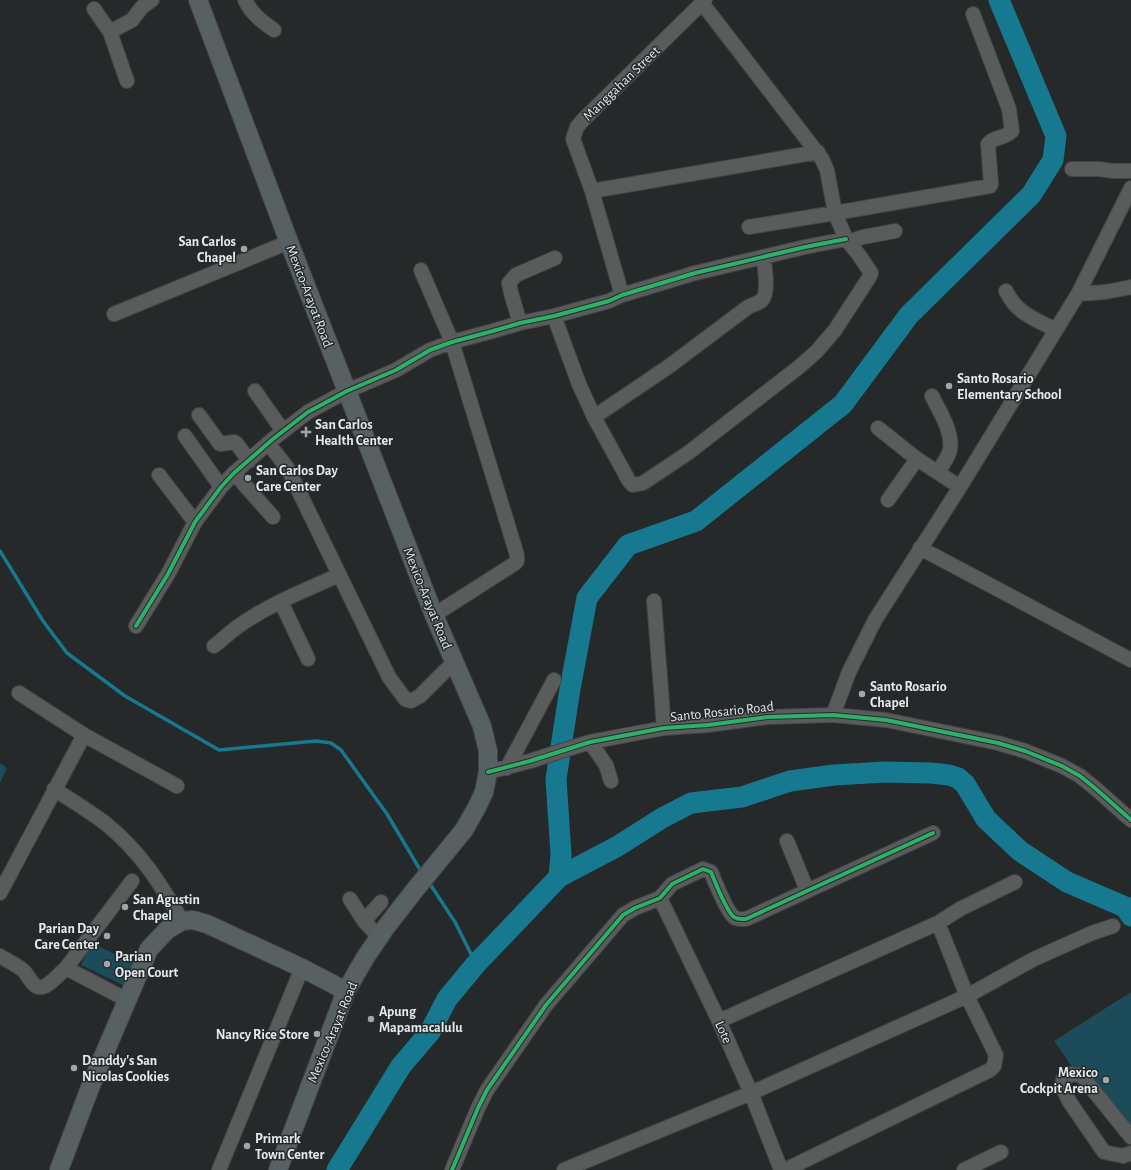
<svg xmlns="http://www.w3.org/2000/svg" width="1131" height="1170" font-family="'Alegreya Sans',sans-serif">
<rect width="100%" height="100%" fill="#26292a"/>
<path fill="#1c4c59" d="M0,763l7,5 -7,15z
M92,943l41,20 -10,22 -42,-20z
M1131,992v154l-22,-27 -55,-78z"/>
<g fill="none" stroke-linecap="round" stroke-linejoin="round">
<path stroke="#16798f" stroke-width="3.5" d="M0,551l43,70 24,32 58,43 94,54 97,-9 15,2 10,7 46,64 35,59
M428,881l27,41 21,42
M1125,907l-1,-2 7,-6"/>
<path stroke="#16798f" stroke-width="21" d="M559,877l2,-23 -5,-75 14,-90 17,-91 41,-53 68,-24 147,-117 66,-89 122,-120 22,-35 3,-24 -57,-136
M337,1170l64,-104 29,-34 17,-33 29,-35 83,-87 59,-31 44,-28 29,-15 51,-6 48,-16 44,-6 51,-3 46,1 18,2 9,3 7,6 21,35 34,32 47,31 58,25 6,9"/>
<defs>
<path id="minor" d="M245,0c7,14 16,21 29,30
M702,3l120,156 5,11 8,43 155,-27 1,-2 -3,-40c6,-8 17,-5 24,-13l-3,-22 -36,-95
M94,9l16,23 17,49
M110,32l22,-12 10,-13 10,-7
M1072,169h27l14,2h18
M592,191l226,-39
M848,242l15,-5 32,-6
M421,270l31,72 65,213v6l-3,3 -80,51
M1006,291c11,23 29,28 50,39
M1078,294l27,-2 26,-5
M622,295l-30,-104 -19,-52 4,-12 6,-7 122,-120
M114,314l175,-72
M554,316l25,68 15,33 35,64 4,4 10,-2 45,-30 111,-86 17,-15 19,-22 35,-54 1,-3 -12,-18 -13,-16 -11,-26 -86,14
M520,323l-9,-30 -2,-10 7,-8 39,-17
M255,391l28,40
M932,396c7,15 21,35 18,54 -2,8 -8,15 -12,22
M199,415l21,29 14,-2 3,2 12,17
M594,417l74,-50 80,-60c4,-2 11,-4 14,-7 7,-7 3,-34 1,-43
M878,428l39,31 43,28
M185,436l36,51
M268,443l20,26 101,208 16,22 6,2 9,-5 34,-34
M234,473l39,44
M159,475l36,47
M888,500l29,-41
M920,548l211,112
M654,601l10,127
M281,602l27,57
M136,626l32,-52 27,-52 26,-35 13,-14 39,-34 35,-27 39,-21 49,-21 34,-20 22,-8 41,-11 27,-8 34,-7 55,-15 13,-6 73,-22 110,-26 41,-8
M214,646c9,-7 17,-15 26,-21 30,-21 66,-35 99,-50
M19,693l65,42 93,51
M833,715l16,-43 26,-52 85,-133 102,-167 16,-26 53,-106
M590,742l16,23 5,16
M507,768l47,-88
M488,772l42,-11 60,-19 74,-14 44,-3 60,-8 65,-2 53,5 112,23 27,8 37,15 18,10 16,13 35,31
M54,789c17,11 35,22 51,34 35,28 55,60 77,98
M787,841l20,49
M0,893l84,-158
M660,898l59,123 32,72 30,77
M350,899l14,22 15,16
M364,921l17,-19
M0,956c8,5 17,9 24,15 4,4 6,11 12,15 9,6 23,-12 30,-18l66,-87
M66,968l61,32
M719,1021l219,-98 22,-14 55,-27
M1131,1137l-50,-62 -10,-1 -8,6 -1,6 7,15 35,51 19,4 8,-3
M219,1170l83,-202
M452,1170l26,-62 9,-18 59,-85 77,-90 12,-7 25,-10 12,-14 31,-15 8,3c4,10 16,40 23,45 4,3 8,2 12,2l187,-86
M564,1170l187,-77 216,-97 67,-37 58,-26 21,-7
M785,1170l205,-100 4,-4 2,-11 -29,-59 -29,-73
M964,1170l37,-18"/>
<path id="major" d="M198,0l91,242 145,373 48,111 6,25v21l-4,20 -7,15 -13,23 -50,61 -28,36 -21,31 -19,33 -68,179
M59,1170l32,-85 58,-136 18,-19 15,-9 11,-1 14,4 95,44 44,23"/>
</defs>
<use href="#minor" stroke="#424546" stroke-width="16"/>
<use href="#major" stroke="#424546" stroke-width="20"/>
<use href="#minor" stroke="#5a5c5c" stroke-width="14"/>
<use href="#major" stroke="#576063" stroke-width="18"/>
<defs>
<path id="cycleway" d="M136,626l32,-52 27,-52 26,-35 13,-14 39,-34 35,-27 39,-21 49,-21 34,-20 22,-8 41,-11 27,-8 34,-7 55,-15 13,-6 73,-22 110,-26 41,-8
M488,772l42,-11 60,-19 74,-14 44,-3 60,-8 65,-2 53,5 112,23 27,8 37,15 18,10 16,13 35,31
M452,1170l26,-62 9,-18 59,-85 77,-90 12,-7 25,-10 12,-14 31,-15 8,3c4,10 16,40 23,45 4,3 8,2 12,2l187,-86"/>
</defs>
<use href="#cycleway" stroke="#242a2c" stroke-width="6"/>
<use href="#cycleway" stroke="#2db169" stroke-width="4"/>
</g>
<g fill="#a3a6a7" stroke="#242a2c" stroke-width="1.5">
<circle cx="244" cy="249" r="4"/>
<circle cx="949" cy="386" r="4"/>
<path d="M304 426h4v4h4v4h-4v4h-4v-4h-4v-4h4z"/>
<circle cx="248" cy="478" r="4"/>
<circle cx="862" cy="694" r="4"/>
<circle cx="125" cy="907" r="4"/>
<circle cx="107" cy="936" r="4"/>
<circle cx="107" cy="964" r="4"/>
<circle cx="371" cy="1019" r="4"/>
<circle cx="317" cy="1034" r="4"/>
<circle cx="74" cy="1068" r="4"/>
<circle cx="1106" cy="1080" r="4"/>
<circle cx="247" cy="1146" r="4"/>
</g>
<g text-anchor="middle" stroke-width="3" stroke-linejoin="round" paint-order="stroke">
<g font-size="14" fill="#e6eaeb" stroke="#242a2c">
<text transform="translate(621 83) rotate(-44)" y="5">Manggahan Street</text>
<text transform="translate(310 296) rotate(69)" y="5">Mexico-Arayat Road</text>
<text transform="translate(428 598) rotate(68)" y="5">Mexico-Arayat Road</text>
<text transform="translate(722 711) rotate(-6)" y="5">Santo Rosario Road</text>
<text transform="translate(332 1032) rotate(-67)" y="5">Mexico-Arayat Road</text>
<text transform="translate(724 1032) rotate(66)" y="5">Lote</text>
</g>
<g font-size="14" font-weight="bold" fill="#e6eaeb" stroke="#242a2c" text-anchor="start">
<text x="236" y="246" text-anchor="end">San Carlos<tspan x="236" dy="16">Chapel</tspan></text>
<text x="957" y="383">Santo Rosario<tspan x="957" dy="16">Elementary School</tspan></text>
<text x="315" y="429">San Carlos<tspan x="315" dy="16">Health Center</tspan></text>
<text x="256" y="475">San Carlos Day<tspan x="256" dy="16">Care Center</tspan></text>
<text x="870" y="691">Santo Rosario<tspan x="870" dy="16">Chapel</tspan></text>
<text x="133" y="904">San Agustin<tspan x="133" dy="16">Chapel</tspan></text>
<text x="99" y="933" text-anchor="end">Parian Day<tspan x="99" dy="16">Care Center</tspan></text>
<text x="115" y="961">Parian<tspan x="115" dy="16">Open Court</tspan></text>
<text x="379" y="1016">Apung<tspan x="379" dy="16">Mapamacalulu</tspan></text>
<text x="309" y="1039" text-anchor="end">Nancy Rice Store</text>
<text x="82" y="1065">Danddy's San<tspan x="82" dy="16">Nicolas Cookies</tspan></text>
<text x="1098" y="1077" text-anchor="end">Mexico<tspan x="1098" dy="16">Cockpit Arena</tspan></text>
<text x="255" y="1143">Primark<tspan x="255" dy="16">Town Center</tspan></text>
</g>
</g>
</svg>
